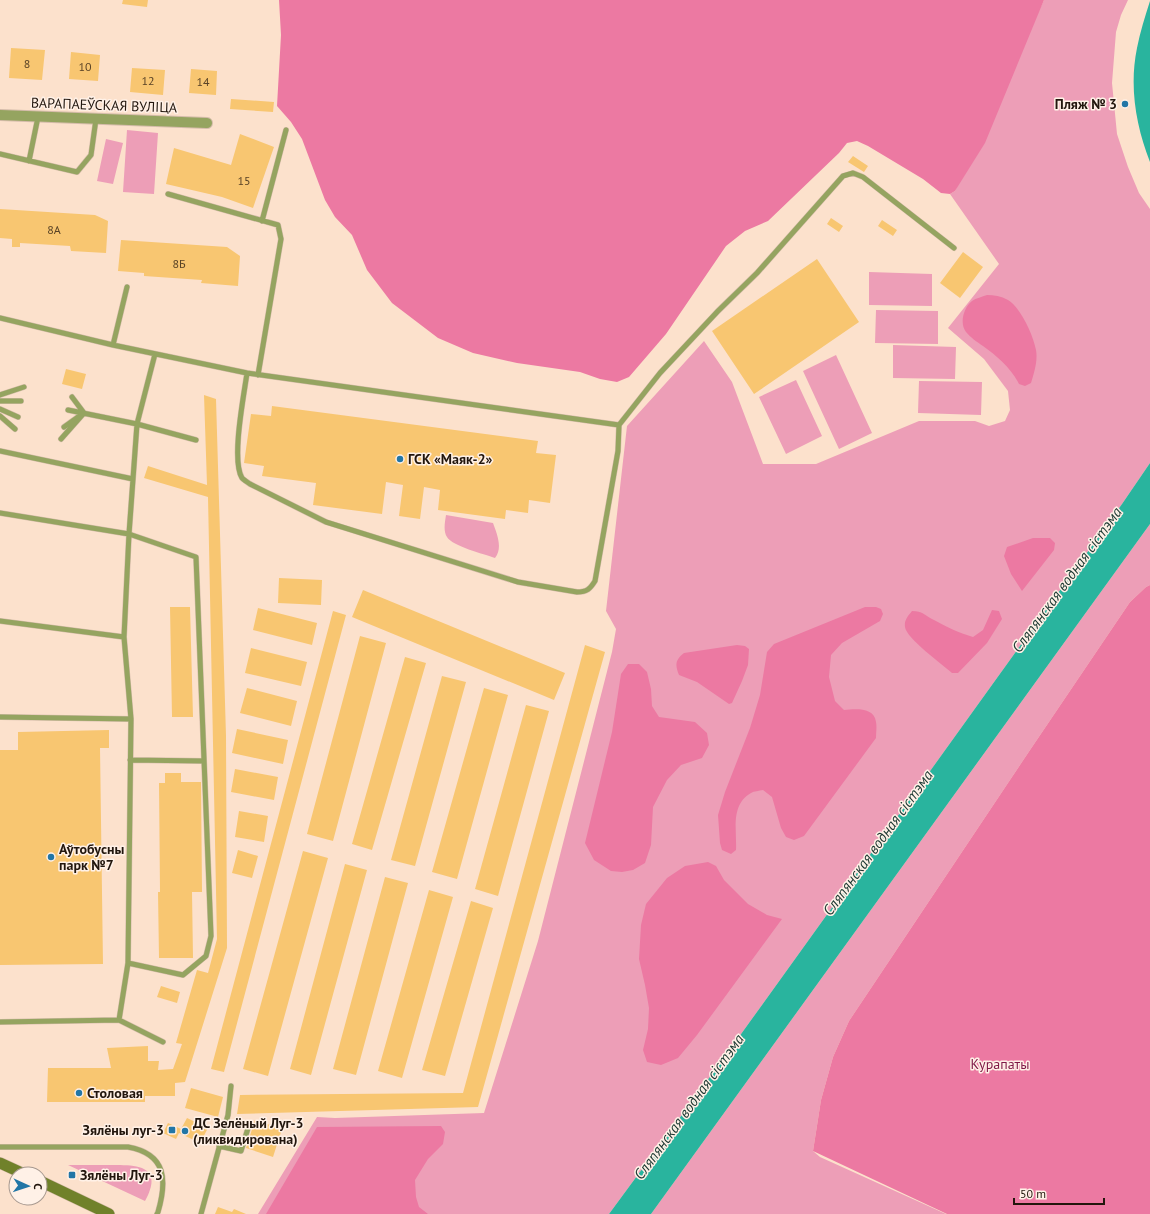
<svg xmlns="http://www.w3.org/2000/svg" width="1150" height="1214" font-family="'PT Sans',sans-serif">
<rect width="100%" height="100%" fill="#fce1cc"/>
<path fill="#ed9eb7" d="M1044,0h84l-7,15 -5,17 -4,51 5,51 11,33 11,26 11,16v254l-28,41 -396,551 -117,159h-351l59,-97 18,1 149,-5 54,-172 74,-289 4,-23 -10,-18 21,-185 77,-85 28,41 31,82h53l103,-43h56l14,5 16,-5 5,-11 -2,-19 -24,-32 -36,-31 51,-64 -49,-70 5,-3z
M127,130l31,3 -4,61 -31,-2z
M106,139l17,4 -10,41 -16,-3z
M869,272l63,2v32l-63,-1z
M876,310l62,1v33l-63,-1z
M893,345l63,2 -1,32 -62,-1z
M836,355l36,78 -33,16 -36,-78z
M796,380l26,56 -36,18 -27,-57z
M919,381l63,1 -1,33 -63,-2z
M446,515l47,8c4,11 10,25 2,35 -11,-4 -43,-12 -48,-21 -4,-6 -2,-15 -1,-22z
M1150,524v61l-4,2 -16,15 -100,148 -181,271 -16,36 -12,43 -8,51 7,6 126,57h-295z
M68,1165c13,0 27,0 41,0 26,0 56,-1 36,36z"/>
<path fill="#ec79a2" d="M279,0h765l-59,143 -30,48 -5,3 -9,-1 -18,-14 -55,-33 -11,-5 -10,2 -8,10 -71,68 -23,10 -19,15 -60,88 -37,43 -12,5 -17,-3 -20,-7 -63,-9 -44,-10 -35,-15 -46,-35 -25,-33 -15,-35 -17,-18 -10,-17 -23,-61 -11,-17 -14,-16 4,-71z
M987,295c7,0 14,1 21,5 13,8 25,35 28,50 2,11 -2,23 -5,33l-6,3 -6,-2c-8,-16 -22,-28 -36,-38 -6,-4 -13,-9 -17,-14 -7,-9 -2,-25 6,-31 4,-3 10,-4 15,-6z
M1033,538h17l5,5 -1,7 -32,41 -11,-17 -7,-18 3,-9z
M1150,585v629h-203l-134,-63 8,-51 12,-43 16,-36 181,-271 100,-148 16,-15z
M865,607h11l5,2 2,5 -3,7 -38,22 -11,12 -2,22 6,24 9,9c12,-1 30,-3 32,12 1,5 0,11 0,16l-72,98 -10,4 -8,-3 -5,-9 -9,-31 -9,-7c-4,1 -9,1 -12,3 -21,12 -14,37 -15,57l-5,4 -9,-4 -2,-7 -2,-28 7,-23 25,-64 10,-33 7,-43 7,-8z
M992,610l7,1 3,8 -15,24 -29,30h-6c-9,-8 -46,-35 -47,-46 -1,-7 3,-11 7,-16 11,0 12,4 20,8 13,7 27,14 41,18l10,-7z
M737,645l8,1 4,3 -1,16 -6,16 -10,22 -3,1 -32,-22 -18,-7c-4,-10 -4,-15 5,-22z
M628,664h11l8,8 4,17 1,17 7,11 36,5 12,11 2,12 -7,13 -21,7 -14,15 -14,27 -2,38 -6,18 -12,7 -11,2 -11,-1 -17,-11 -9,-17 27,-111 9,-58z
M708,862l8,4 8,14 24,24 19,11 15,4 -85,116 -19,23 -17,7 -14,-3 -4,-12 5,-21 1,-21 -4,-23 -6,-26 2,-34 5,-21 21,-26 18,-12z
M441,1126l4,6 -2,12 -15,15 -13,21 1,17 3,10 9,7h-162l51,-87z"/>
<path fill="#29b49e" d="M1150,1v161c-14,-36 -21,-75 -13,-114 3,-16 8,-31 13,-47z
M1150,463v61l-499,690h-42l117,-159 396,-551z"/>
<path fill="#f8c671" d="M123,0h25l-1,7 -25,-3z
M11,48l34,2 -3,30 -33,-2z
M71,52l29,3 -2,26 -29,-2z
M132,68l33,2 -2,25 -33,-3z
M191,69l26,2 -1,24 -27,-2z
M231,99l43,3 -1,10 -43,-3z
M240,134l34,13 -21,61 -31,-11 -56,-13 8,-36 57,17z
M853,156l15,10 -4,6 -16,-10z
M0,209l95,6 13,6 -2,32 -35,-2 -1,-5 -50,-3v4h-8v-8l-12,-1z
M831,218l12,8 -4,6 -12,-8z
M882,220l15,10 -4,6 -15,-10z
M121,240l106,7 13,9 -2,30 -37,-3 1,-3 -58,-4v-3l-26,-2z
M963,252l20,15 -23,31 -20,-15z
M817,259l42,63 -105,72 -42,-63z
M66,369l20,5 -4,15 -20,-5z
M204,395l12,4 10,337 1,212 -42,134 -10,1v13h-30v6h-98l1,-34h63l-4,-20 41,-2v15h11l-1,9 15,-1 9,-25 -6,-1 21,-73 11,3 9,-34 -9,-442 -64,-19 4,-12 59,19z
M272,406l266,35 -2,12 20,2 -6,48 -21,-3 -1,13 -22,-3 -1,9 -67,-9 2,-20 -16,-3 -4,32 -21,-3 4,-31 -17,-3 -4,32 -69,-9 3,-22 -54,-7 2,-10 -20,-3 7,-49 20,2z
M279,578l43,2 -1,25 -43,-2z
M363,590l202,83 -11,27 -202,-83z
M170,607h20l3,110h-21z
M258,608l59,15 -5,22 -59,-15z
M333,611l13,4 -122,457 -13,-3z
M360,636l26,7 -53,198 -26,-7z
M585,645l20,7 -127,455 -241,7 3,-19 223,-2z
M251,648l56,14 -6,24 -56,-13z
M405,657l21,6 -54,187 -20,-6z
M442,676l24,6 -51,184 -24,-6z
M247,688l50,13 -6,25 -51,-13z
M484,688l24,7 -51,184 -25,-7z
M526,705l23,6 -51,185 -23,-7z
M237,729l51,11 -5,24 -51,-11z
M109,730v18h-9l3,216 -103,1v-215h18v-18z
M235,769l43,8 -4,23 -43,-8z
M165,773h16v9h20l1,110h-10l1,66h-34l-1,-66h2l-1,-109h6z
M239,811l29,5 -4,26 -29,-5z
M238,850l20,6 -6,22 -20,-5z
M303,851l25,7 -60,218 -25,-7z
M345,864l22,6 -56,205 -21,-6z
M385,877l23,6 -52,192 -23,-6z
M429,890l24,7 -51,181 -24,-7z
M471,901l22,7 -48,168 -23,-6z
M161,986l19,6 -3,11 -20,-6z
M191,1088l32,9 -5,20 -33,-9z
M187,1118l21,10 -8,15 -21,-10 -3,6 -13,-6 5,-10 13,6z
M255,1120l27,9 -9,28 -27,-9z
M218,1207l14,5 2,-3 12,5h-31z"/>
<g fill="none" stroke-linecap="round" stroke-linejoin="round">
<defs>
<path id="service" d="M0,154l77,18 14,-17 5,-36
M29,161l9,-44
M168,194l110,31 3,14 -23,136
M262,221l24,-91
M0,318l113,27 134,28 372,52
M113,345l14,-58
M247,373c-3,22 -16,87 -5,105 2,2 5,4 8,6l76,38 192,60 59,10c10,0 13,-3 18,-11l23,-130 1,-26 41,-52 58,-62 39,-38 86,-97 10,-3 10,4 91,71
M0,395l24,-8
M0,401h21
M0,409l18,8
M68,410l69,14 59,16
M0,416l15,13
M64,427l14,-10
M61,439l23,-26 -12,-16
M0,451l133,28
M0,513l129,21 -5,103 7,82
M0,621l124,16
M0,717l131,2 -3,244 -9,57 -119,2
M130,760l74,1
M128,963l55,12 23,-19 5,-20 -15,-379 -67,-23 8,-110 18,-70
M119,1020l44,22
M219,1146l22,5 8,-26
M0,1147h128c39,7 39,34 30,65l-1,2
M201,1214l27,-99 3,-29"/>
<path id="minor" d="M0,115l207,8"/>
<path id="secondary" d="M0,1163l24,11
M40,1181l69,33"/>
</defs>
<use href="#service" stroke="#d5bcaa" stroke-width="6"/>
<use href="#minor" stroke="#d5bcaa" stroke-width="12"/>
<use href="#secondary" stroke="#d5bcaa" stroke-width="12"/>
<use href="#service" stroke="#95a460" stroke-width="5"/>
<use href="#minor" stroke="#95a460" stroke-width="10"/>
<use href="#secondary" stroke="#70812a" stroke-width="11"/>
</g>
<g fill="#2276a6" stroke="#fff1e7" stroke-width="1.5">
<circle cx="1125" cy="104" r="4"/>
<circle cx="400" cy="459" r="4"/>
<circle cx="51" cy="857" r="4"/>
<circle cx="79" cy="1093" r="4"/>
<rect x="168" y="1126" width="8" height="8" rx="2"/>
<circle cx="185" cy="1131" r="4"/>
<rect x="68" y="1171" width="8" height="8" rx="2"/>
</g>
<g text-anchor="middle" stroke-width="3" stroke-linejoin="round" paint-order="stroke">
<g font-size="12" fill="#584226">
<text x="27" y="68">8</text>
<text x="85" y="71">10</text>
<text x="148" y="85">12</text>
<text x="203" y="86">14</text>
<text x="244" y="185">15</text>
<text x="54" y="234">8А</text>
<text x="179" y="268">8Б</text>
</g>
<g font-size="14" font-weight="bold" fill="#22160d" stroke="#fff1e7" text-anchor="start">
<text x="1117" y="109" text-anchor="end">Пляж № 3</text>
<text x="408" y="464">ГСК «Маяк-2»</text>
<text x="59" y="854">Аўтобусны<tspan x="59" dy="16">парк №7</tspan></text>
<text x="87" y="1098">Столовая</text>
<text x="193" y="1128">ДС Зелёный Луг-3<tspan x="193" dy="16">(ликвидирована)</tspan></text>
<text x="164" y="1135" text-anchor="end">Зялёны луг-3</text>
<text x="80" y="1180">Зялёны Луг-3</text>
</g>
<g font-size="14" fill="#22160d" stroke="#fff1e7">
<text transform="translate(104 105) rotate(2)" y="5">ВАРАПАЕЎСКАЯ ВУЛІЦА</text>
</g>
<g font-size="14" fill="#7f1846" stroke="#fff1e7">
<text x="1000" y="1069">Курапаты</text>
</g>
<g font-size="15" font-style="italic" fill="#1a3630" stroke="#fff1e7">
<text transform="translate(1067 580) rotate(-54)" y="5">Сляпянская водная сістэма</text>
<text transform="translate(878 843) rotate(-54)" y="5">Сляпянская водная сістэма</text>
<text transform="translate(689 1107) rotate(-54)" y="5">Сляпянская водная сістэма</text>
</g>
</g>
<g transform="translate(28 1186) rotate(93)"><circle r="19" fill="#fff1e7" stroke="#a79990"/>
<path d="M0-3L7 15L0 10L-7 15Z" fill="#2276a6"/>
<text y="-6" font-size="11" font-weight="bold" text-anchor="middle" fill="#22160d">С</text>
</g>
<path d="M1014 1198v6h90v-6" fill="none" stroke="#22160d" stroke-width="2"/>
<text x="1020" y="1198" font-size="12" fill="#22160d" stroke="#fff1e7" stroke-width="3" paint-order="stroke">50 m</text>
</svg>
